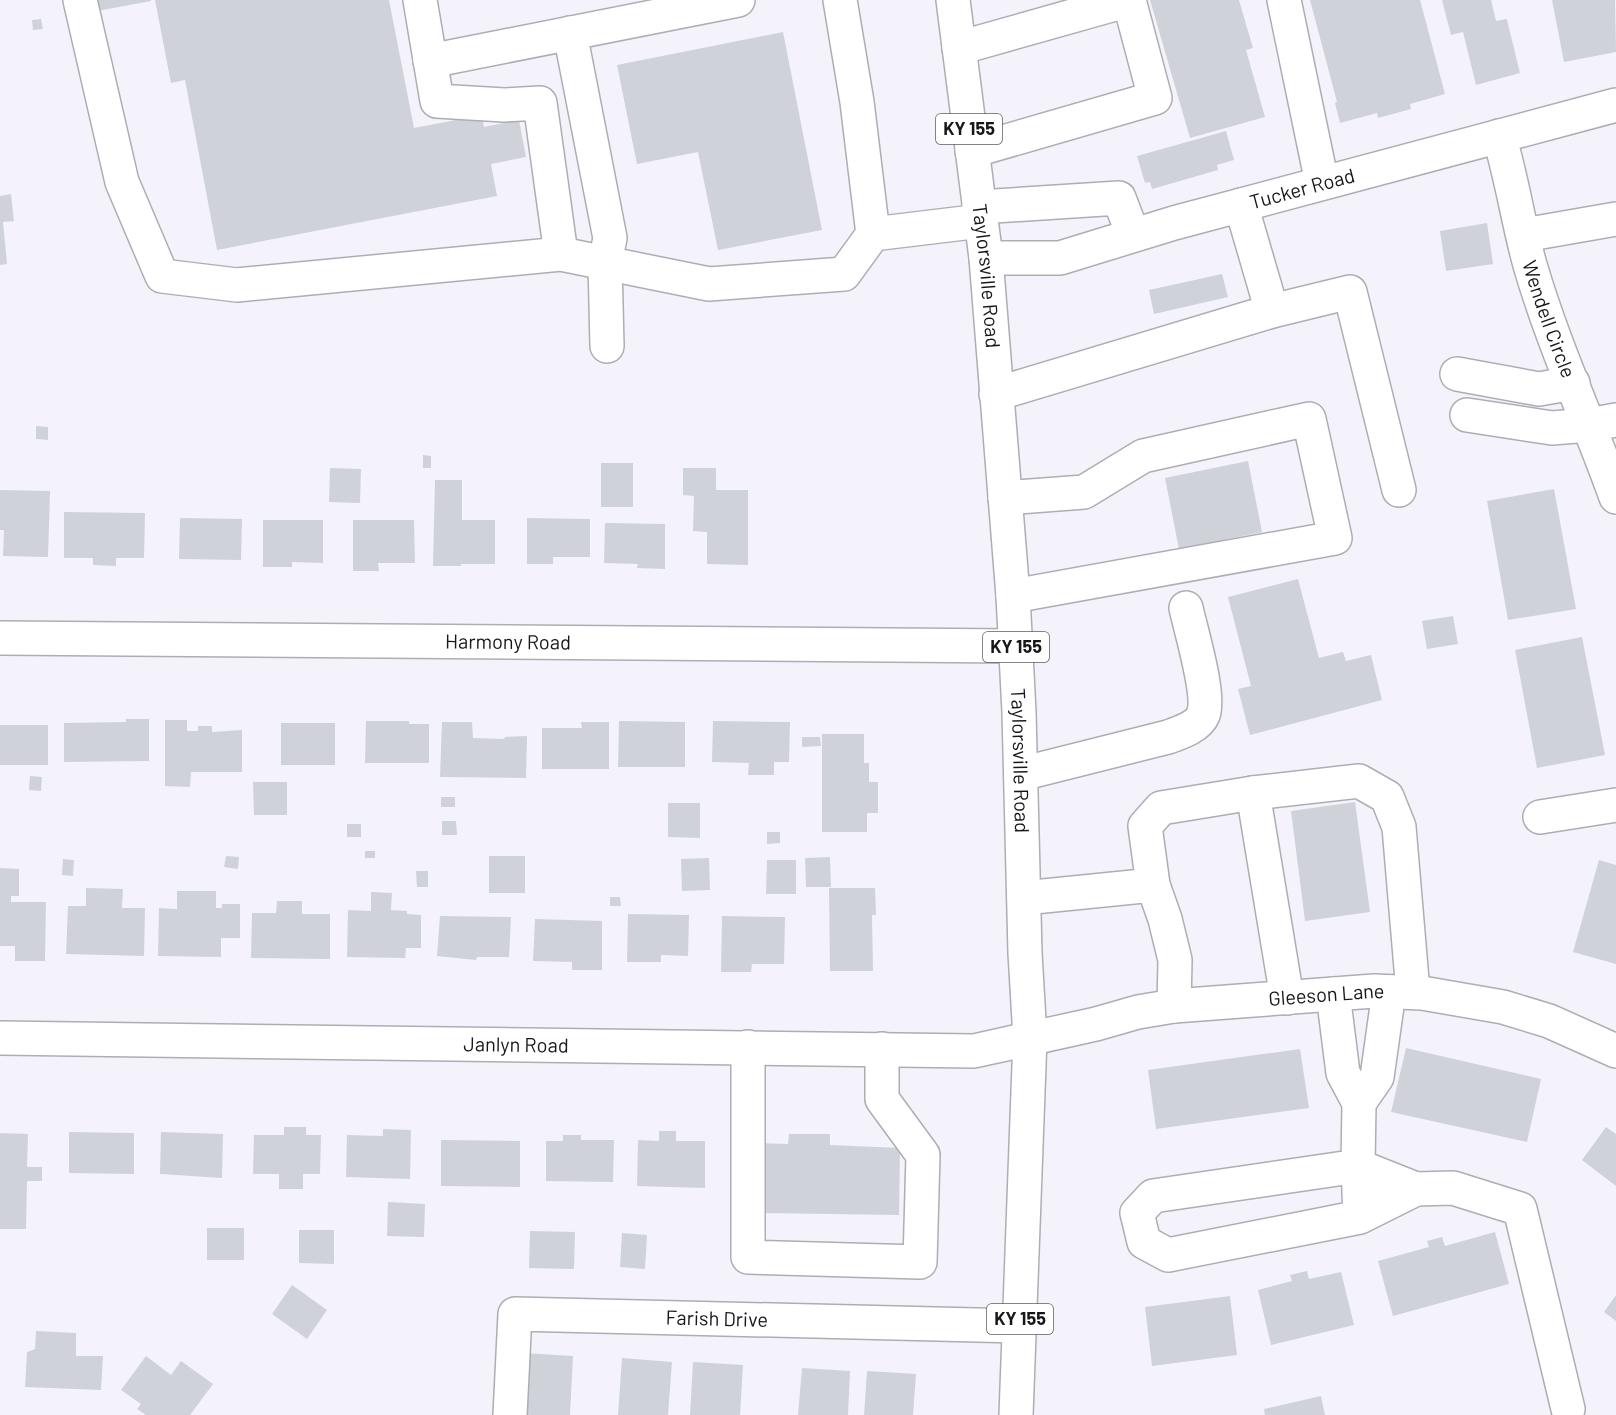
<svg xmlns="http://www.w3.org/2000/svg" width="1616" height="1415" font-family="Barlow,sans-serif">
<rect width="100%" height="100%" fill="#f4f3fb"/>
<path fill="#d0d2d9" d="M89,0h62v1l-59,11z
M155,0h234l25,128 68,-13 2,12 35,-7 7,37 -35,7 6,32 -280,54 -32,-170 -14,3z
M1150,0h89l14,48 -7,2 19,67 -75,21z
M1310,0h110l25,94 -35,10 1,5 -33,9 -1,-5 -37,10 -5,-20 2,-1z
M1442,0h49l5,21 10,-2 1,1 13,53 -44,12 -13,-53 -12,3z
M1552,0h63l1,52 -52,10z
M41,19l2,10 -10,1 -1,-10z
M783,32l39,198 -104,20 -20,-98 -61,12 -20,-99z
M1226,131l8,29 -17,5 1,5 -66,19 -2,-7 -5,1 -8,-27z
M11,194l3,27 -11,1 4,42 -7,1v-69z
M1487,223l6,41 -47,7 -6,-40z
M1222,274l6,23 -74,17 -5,-24z
M36,426l12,1v13l-12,-1z
M423,455l8,1v12h-8z
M1248,461l14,71 -83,17 -14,-71z
M601,463h32v44h-32z
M330,468l31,1 -1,34 -31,-1z
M683,468h33v22h32v75l-41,-1v-32l-14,-1 1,-35 -11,-1z
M435,480h27v40h33v44h-34v2h-28z
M1554,489l22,120 -68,11 -21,-119z
M0,490l50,1 -2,66 -45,-1 1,-26h-4z
M64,512l81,1 -1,45h-28v8l-23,-1v-7h-29z
M180,518l62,1 -1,41 -62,-1z
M527,518l63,1v38h-37v7h-26z
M263,520h60v43l-31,-1v5h-29z
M353,520h61l1,43h-37l1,8h-26z
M605,523l60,1v45l-28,-1 1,-4 -34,-1z
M1298,579l21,79 24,-6 3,9 25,-6 11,45 -132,35 -12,-46 13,-3 -23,-89z
M1453,616l5,28 -31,5 -5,-28z
M1582,637l23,118 -68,13 -22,-118z
M126,719h23v42l-85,1v-39l62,-1z
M165,720h22v11h11v-5h14v6l30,-2v42h-51l-1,15 -25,-1z
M366,721h43v3h20v39h-64z
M619,721l66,1v45h-67z
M713,721l77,1 -1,40h-15v13h-26l1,-12 -37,-1z
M442,722h30l1,16 31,1 1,-2 22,-1 -1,42 -86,-1z
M581,722h28v47h-67v-41h40z
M281,723h54v42h-54z
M0,725h48v40h-48z
M822,734h42v29h5v19h9v31h-11v19h-45z
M802,737h18l1,9 -19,1z
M30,776l12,1 -1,14 -12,-1z
M253,782h34v33h-33z
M441,797h14v10h-14z
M1355,802l15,110 -65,9 -14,-110z
M668,803h32v35l-32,-1z
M442,821h14l1,14h-15z
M347,824h14v13h-14z
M767,832h13v11l-13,1z
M365,851h10v7h-10z
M226,856l13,1 -1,12 -14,-2z
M489,856h36v37h-36z
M830,857l1,30h-25l-1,-29z
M709,858l1,32 -28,1 -1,-32z
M63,859l11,1 -1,16 -11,-1z
M767,860h29v34h-30z
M1599,860l17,5v99l-43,-12z
M0,868l19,1v27h-8v6h35l-1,59h-30v-15h-15z
M416,871h12v16h-11z
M86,888l37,1 -1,19h23l-1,48 -78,-2 2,-48h18z
M829,888h46l1,27h-4l1,56h-43z
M177,891h39v17h6v-4h18v34h-19v19l-63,-1 1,-48 18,1z
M371,892l21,1 -1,17 16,1v3l14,1v33h-15l-1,10 -58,-1 1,-47 23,1z
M610,897h10l1,9h-11z
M277,901h25v13h28v45l-79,-1 1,-45h24z
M628,914l61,1 -1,41 -27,-1v7h-34z
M440,916l71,1 -2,40h-32l-1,3 -39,-4z
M722,916l63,1 -1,47h-32l-1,8h-30z
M535,919l67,2v49h-30v-8l-39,-1z
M1406,1048l135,31 -14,63 -136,-30z
M1300,1049l9,59 -153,21 -8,-59z
M284,1127h22v8h15l-1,39h-17v15h-24v-15h-26l1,-39h30z
M1606,1127l10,7v52l-34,-26z
M383,1129l28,1 -1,49 -64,-2 1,-42 36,1z
M659,1131h17v10h29v47l-68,-2 1,-46 21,1z
M69,1132l65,1v41l-65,-1z
M161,1132l62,2 -1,44 -62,-4z
M0,1133l28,1 -1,33h15v14h-15l-1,48h-26z
M789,1134h41v11l70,3 -1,67 -144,-2 2,-70 31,1z
M563,1135h18v5h33l-1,42 -67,-1v-40h17z
M441,1140l79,1v46l-79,-1z
M388,1202l37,2 -1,33 -37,-1z
M207,1228h37v32h-37z
M299,1230h35v34l-35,-1z
M530,1231l45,1 -1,37 -45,-1z
M1495,1232l14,52 -116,32 -15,-55 51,-14 -2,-6 15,-4 3,9z
M622,1233l25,2 -2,34 -25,-2z
M1307,1271l2,8 32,-7 13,53 -83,20 -13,-55 34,-9 -2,-6z
M292,1285l35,25 -20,29 -35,-25z
M1616,1295v26l-12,-9z
M1230,1296l7,59 -85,11 -7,-59z
M36,1331l40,2v23h27l-2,34 -76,-3 2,-35 8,-3z
M524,1353l49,3 -3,59h-49z
M146,1356l25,19 10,-14 32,23 -23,31h-44l-9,-6 4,-5 -20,-14z
M622,1358l50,4 -4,53h-50z
M693,1362l50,3 -3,50h-50z
M802,1368l48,3 -2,44h-50z
M867,1371l49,3 -3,41h-49z
M1321,1396l4,19h-60l-1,-6z"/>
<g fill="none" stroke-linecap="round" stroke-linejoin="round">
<defs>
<g id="minor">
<path d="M80,0l42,182 40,94 75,9 324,-31 -21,-151 -36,2 -67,-4 -17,-101"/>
<path d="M840,0l17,102 16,132 108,-13"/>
<path d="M1284,0l38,183"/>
<path d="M570,33l40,205 -5,25 2,83"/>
<path d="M959,48l170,-48 26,98 -183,53"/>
<path d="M430,61l308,-61"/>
<path id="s1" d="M1499,136c13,42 19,86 31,129 23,79 58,154 86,232"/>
<path d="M1241,205l31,106"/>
<path d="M979,207l140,-9 14,37"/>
<path d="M1524,235l92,-16"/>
<path d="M561,254l148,30 135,-10 29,-40"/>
<path id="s2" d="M986,258h74l114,-35 442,-118"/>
<path d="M1457,374l82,15 34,-6"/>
<path d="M996,394l276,-83 78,-19 49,198"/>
<path d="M1467,415l85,13 37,-3 27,-5"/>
<path d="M1005,498l79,-6 59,-36 166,-37 26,119 -322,58"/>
<path id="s3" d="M0,638l1016,8"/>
<path d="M1021,774l147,-37c11,-4 30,-10 35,-22 8,-19 -12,-84 -17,-107"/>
<path d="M1253,793l106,-12 28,16 12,30 14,165"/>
<path d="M1540,817l76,-12"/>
<path d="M1153,885l-8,-59 16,-18 92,-15 34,205"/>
<path d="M1024,898l129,-13 12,34 10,41 -1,46"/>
<path d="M1333,994l10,79 16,30 18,-26 12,-85"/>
<path id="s4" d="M0,1038l974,13 122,-27 42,-12 36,-6 200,-15 48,2 81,14 46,14 67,30"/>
<path d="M748,1047v210l172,5 3,-107 -41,-56v-50"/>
<path d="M1359,1103l-1,63 -205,30 -16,17 7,29 24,13 192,-38 56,-28 -58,-23 2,51"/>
<path d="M1416,1189l37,-1 67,21 48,200"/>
<path id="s5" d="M510,1415l5,-101 505,12"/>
</g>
<g id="major">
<path id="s6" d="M953,0l33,258 27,338 6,116 6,241 5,85 -14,377"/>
</g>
</defs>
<use href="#minor" stroke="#aeadb4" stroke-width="36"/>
<use href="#major" stroke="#aeadb4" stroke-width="36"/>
<use href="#minor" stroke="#fff" stroke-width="33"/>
<use href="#major" stroke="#fff" stroke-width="33"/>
</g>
<g text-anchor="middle" stroke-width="4.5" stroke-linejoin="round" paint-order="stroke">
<g fill="#fff" stroke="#5d5d5f" stroke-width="1.5">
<rect x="936" y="114" width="66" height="30" rx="4.5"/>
<rect x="983" y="632" width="66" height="30" rx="4.5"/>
<rect x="987" y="1304" width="66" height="30" rx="4.5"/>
</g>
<g font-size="18" font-weight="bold" fill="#17171a">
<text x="969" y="135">KY 155</text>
<text x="1016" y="653">KY 155</text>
<text x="1020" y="1325">KY 155</text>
</g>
<g font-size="20" fill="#17171a" stroke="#fff">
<text dy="7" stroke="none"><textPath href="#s2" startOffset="326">Tucker Road</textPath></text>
<text dy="7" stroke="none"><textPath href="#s6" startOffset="278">Taylorsville Road</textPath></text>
<text dy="7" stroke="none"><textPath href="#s1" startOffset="190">Wendell Circle</textPath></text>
<text dy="7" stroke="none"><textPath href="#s3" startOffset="508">Harmony Road</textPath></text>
<text dy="7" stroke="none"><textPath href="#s6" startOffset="764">Taylorsville Road</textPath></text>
<text dy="7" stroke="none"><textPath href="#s4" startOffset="1332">Gleeson Lane</textPath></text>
<text dy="7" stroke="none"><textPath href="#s4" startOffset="516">Janlyn Road</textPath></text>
<text dy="7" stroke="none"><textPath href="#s5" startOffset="303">Farish Drive</textPath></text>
</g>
</g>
</svg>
